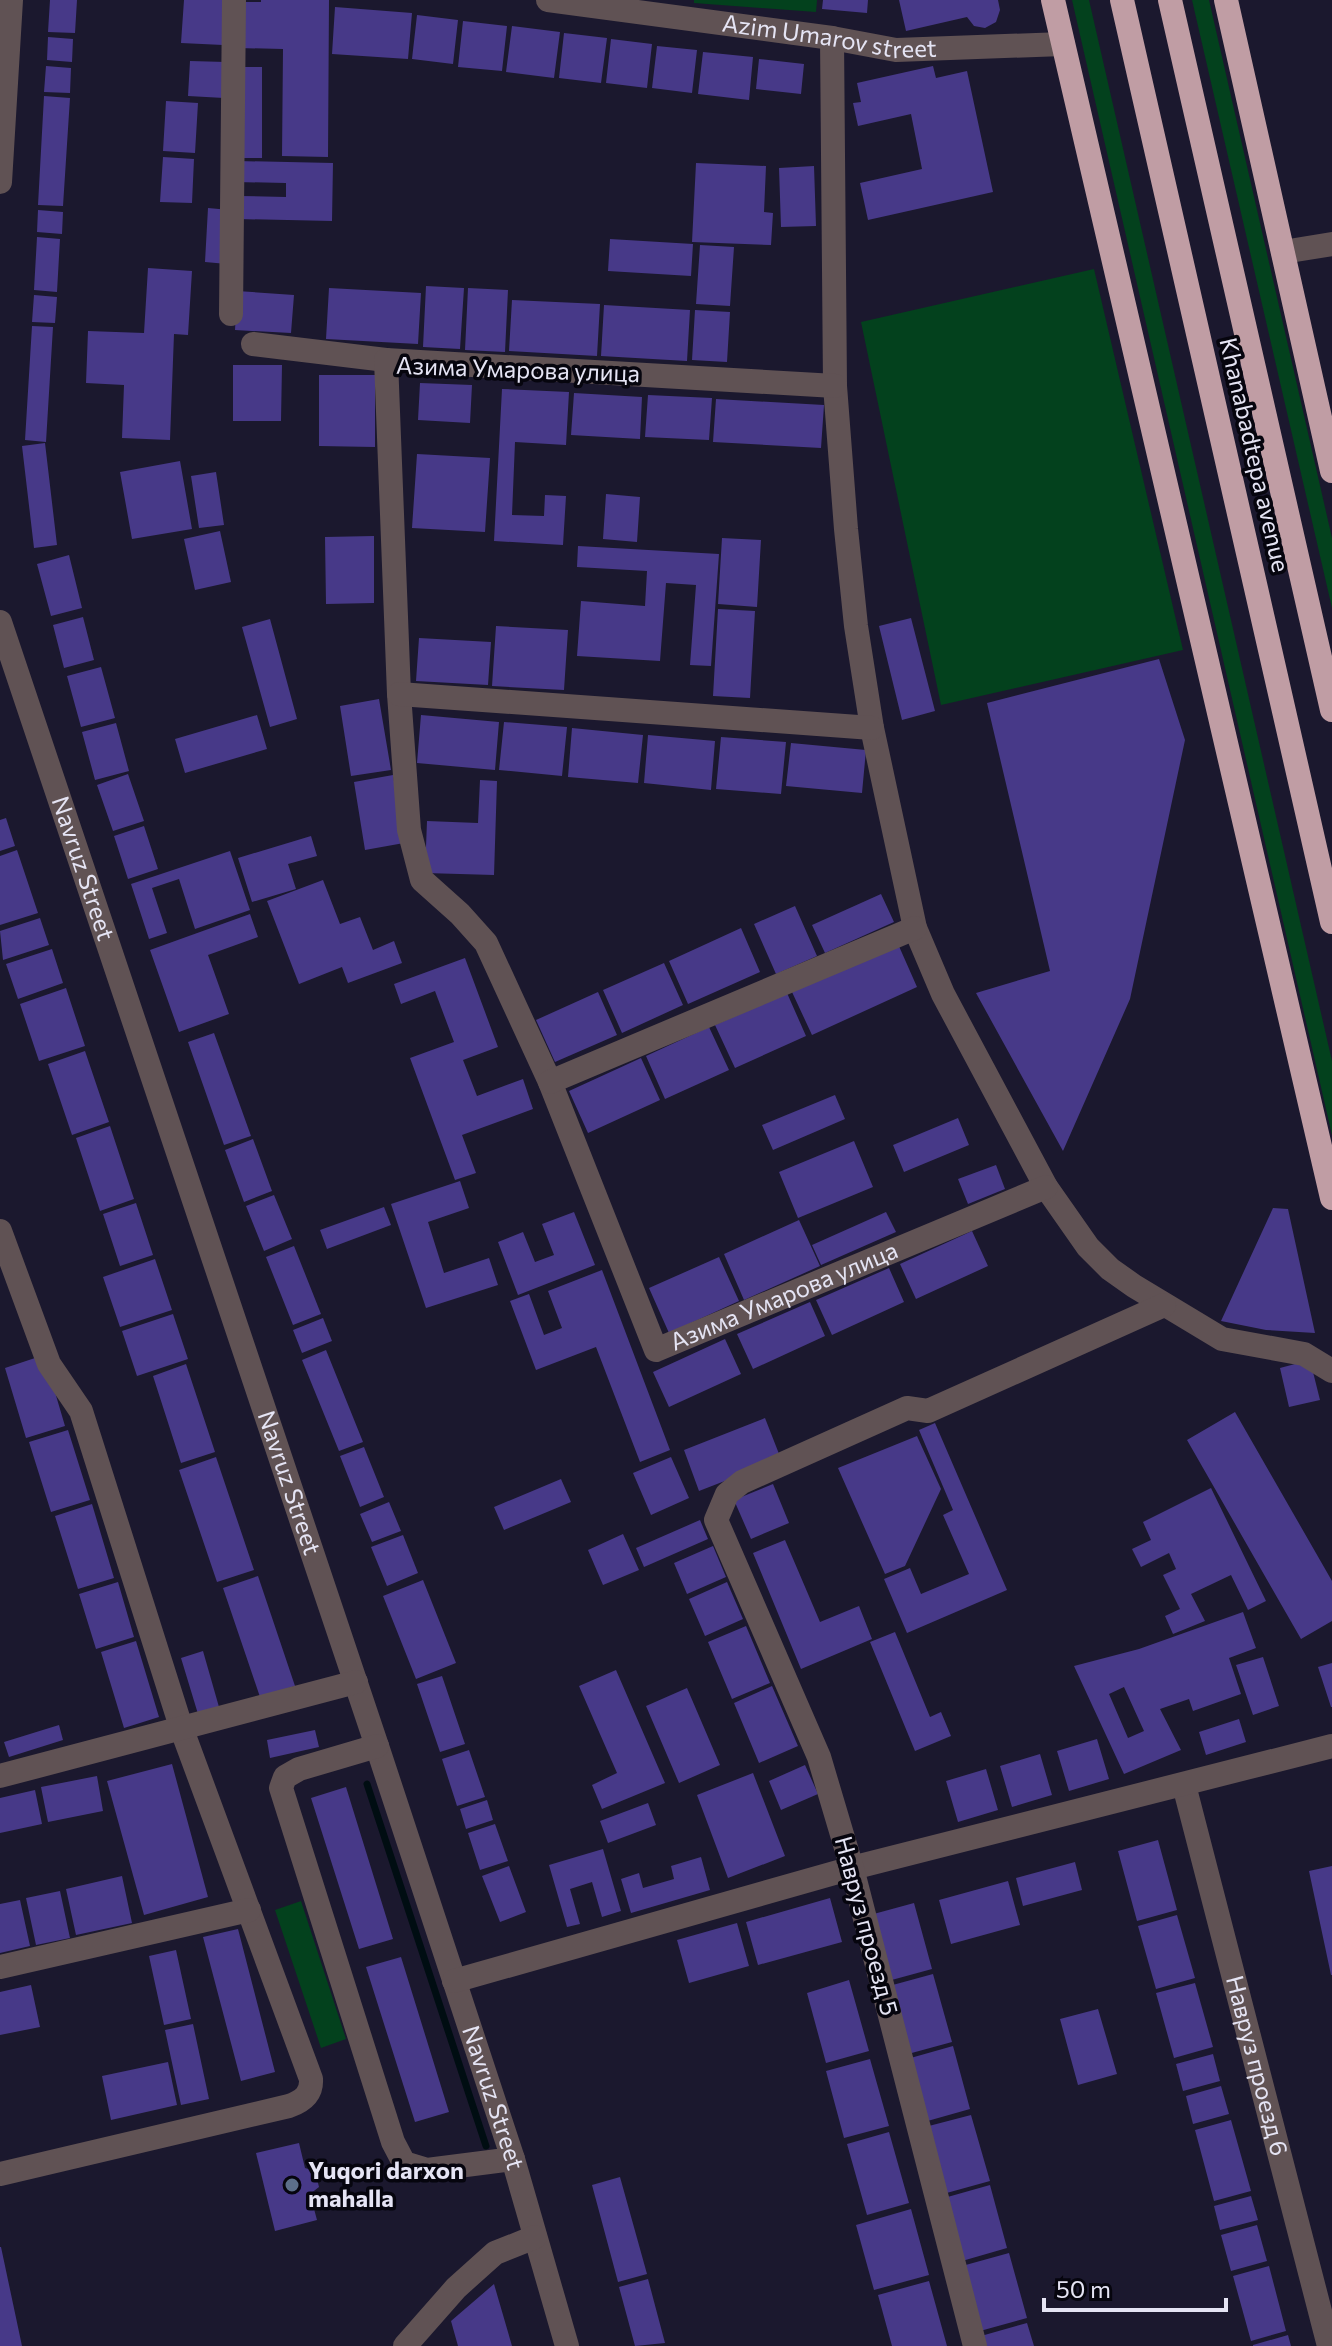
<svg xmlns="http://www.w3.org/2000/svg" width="1332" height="2346" font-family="Commissioner,sans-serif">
<rect width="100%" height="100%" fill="#1b182e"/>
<path fill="#03411d" d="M694,0h123l-1,12 -122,-9z
M1072,0h17l243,1061v74z
M1192,0h17l123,538v70z
M1094,269l89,381 -242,55 -80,-383z
M301,1901l45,138 -25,9 -46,-138z"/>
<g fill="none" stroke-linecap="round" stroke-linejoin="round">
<path stroke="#000d12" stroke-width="7" d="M367,1784l119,362"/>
</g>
<path fill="#473988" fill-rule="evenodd" d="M50,0h27l-2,33 -27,-1z
M184,0h42l-3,45 -42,-2z
M261,0h68l-1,157 -46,-1 1,-107 -45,-1v-46h23z
M823,0h45l-1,13 -45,-4z
M899,0h99l2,10 -4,12 -11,6 -11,-2 -7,-9 -61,14z
M335,7l77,6 -4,46 -76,-5z
M417,15l41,5 -5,44 -41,-5z
M463,21l44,5 -5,45 -44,-4z
M512,26l48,6 -6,46 -48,-6z
M564,33l43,5 -6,45 -42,-5z
M48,37l25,2 -1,23 -25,-2z
M611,39l41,5 -5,44 -41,-5z
M657,46l40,4 -5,43 -40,-5z
M703,52l50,5 -4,43 -51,-6z
M759,59l45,5 -3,30 -45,-5z
M190,61l36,1 -2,36 -36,-2z
M46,66l25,2 -1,25 -26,-1z
M933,66l3,12 31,-7 26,121 -125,28 -8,-37 62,-14 -11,-55 -53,12 -5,-23 8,-1 -4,-19z
M240,67h22v91h-22z
M44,96l26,2 -7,108 -25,-1z
M166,101l32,2 -3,50 -32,-2z
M163,157l31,2 -2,44 -32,-1z
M238,161l95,2 -1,58 -94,-2 1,-23 47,1v-14l-49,-1z
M696,163l70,3 -2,46 9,1 -2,32 -79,-3z
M814,166l2,60 -35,1 -2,-59z
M208,208l22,2 -3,54 -22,-2z
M38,210l25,2 -1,22 -25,-2z
M37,237l23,2 -3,53 -23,-2z
M610,239l83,5 -2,32 -83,-5z
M700,245l34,2 -4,59 -34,-2z
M148,268l44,3 -4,64 -14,-1 -4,106 -48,-2 2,-53 -38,-2 2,-52 56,2z
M426,286l38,2 -4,61 -37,-2z
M329,288l92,5 -3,51 -92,-5z
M468,288l40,2 -3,62 -40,-2z
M237,291l57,4 -3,38 -56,-3z
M34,295l23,2 -2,26 -23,-1z
M512,300l88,4 -3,52 -88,-5z
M604,305l86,5 -3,51 -86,-5z
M695,310l35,2 -3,50 -35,-2z
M32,326l21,1 -7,115 -21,-2z
M233,365h49l-1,56h-48z
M319,375h56v72l-56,-1z
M420,383l52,2 -2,38 -52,-3z
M502,389l67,3 -3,53 -51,-3 -3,73 32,1 1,-21 21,1 -3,49 -69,-4z
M574,393l68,4 -2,42 -69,-4z
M648,395l64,3 -3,42 -64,-3z
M716,399l108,6 -3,43 -108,-6z
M45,443l12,102 -23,3 -12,-102z
M417,454l73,4 -5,74 -73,-4z
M180,461l12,68 -60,10 -12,-67z
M216,472l8,53 -25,3 -8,-52z
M606,494l34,3 -3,45 -34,-3z
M220,531l11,51 -36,8 -11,-51z
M374,536v67l-48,1 -1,-67z
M722,538l39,2 -4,67 -39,-3z
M578,546l141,8 -8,112 -21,-1 6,-80 -30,-2 -6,78 -83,-5 4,-55 64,5 2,-35 -70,-4z
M69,555l13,53 -31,8 -14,-52z
M718,609l37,2 -5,87 -37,-2z
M83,617l11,43 -30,8 -11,-43z
M911,618l24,93 -33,9 -23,-94z
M270,619l27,100 -27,8 -28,-100z
M496,626l72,4 -4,60 -72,-4z
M419,638l72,4 -3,43 -72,-4z
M1159,659l26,81 -55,259 -67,152 -87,-158 74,-22 -63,-268z
M101,667l14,51 -34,9 -14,-51z
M379,699l12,71 -40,6 -11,-70z
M257,715l10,34 -82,24 -10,-34z
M421,715l78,7 -4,48 -78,-7z
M504,722l63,5 -5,49 -63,-6z
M116,723l13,48 -34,9 -13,-48z
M572,728l71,7 -5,48 -70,-6z
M648,735l67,6 -4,49 -67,-7z
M721,737l65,5 -5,52 -65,-5z
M791,743l75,7 -4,43 -76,-7z
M128,774l16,47 -31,10 -16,-46z
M393,775l11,68 -39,7 -11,-68z
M480,780l17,1 -3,94 -69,-2 2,-52 51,2z
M6,818l9,28 -15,5v-31z
M144,826l14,43 -30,10 -14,-43z
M311,836l6,20 -29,8 8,25 -44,13 -14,-44z
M17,850l21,63 -38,12v-69z
M230,851l20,59 -55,19 -16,-50 -27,9 15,45 -18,6 -18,-55z
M323,880l17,44 20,-7 13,33 21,-9 8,22 -54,20 -6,-16 -43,17 -32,-83z
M881,894l13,28 -69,31 -13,-28z
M795,906l22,50 -41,18 -22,-50z
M250,914l8,23 -50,18 21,59 -50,18 -29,-82z
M40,918l9,27 -46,15 -3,-29z
M741,928l19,44 -72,32 -19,-43z
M898,944l19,43 -105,48 -20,-43z
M52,949l11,34 -45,16 -12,-35z
M465,958l33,89 -35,13 14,36 46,-17 10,30 -71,26 14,38 -21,7 -45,-122 44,-16 -19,-51 -34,13 -7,-20z
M664,963l19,42 -61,28 -19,-43z
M66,988l19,58 -46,15 -19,-57z
M598,992l19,43 -62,27 -19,-42z
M787,993l19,43 -71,32 -20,-43z
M709,1027l20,43 -64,29 -19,-43z
M214,1033l37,103 -27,9 -36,-103z
M85,1051l24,71 -37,13 -24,-71z
M641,1058l19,42 -72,33 -19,-42z
M835,1095l10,24 -72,31 -11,-25z
M958,1118l11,27 -65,27 -11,-27z
M110,1126l24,73 -34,12 -24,-73z
M253,1139l19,52 -28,11 -19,-52z
M854,1141l19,46 -75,31 -19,-46z
M996,1165l9,24 -37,15 -10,-25z
M460,1181l9,27 -41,14 16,51 45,-15 9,27 -72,23 -35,-104z
M274,1195l18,44 -28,12 -18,-45z
M136,1203l17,52 -33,11 -17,-52z
M384,1207l7,18 -64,24 -7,-19z
M1273,1208l15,1 27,124 -49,-3 -45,-9z
M574,1212l21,53 -77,30 -20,-53 25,-10 12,30 19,-7 -12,-31z
M886,1212l10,20 -75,33 -9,-20z
M799,1220l21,46 -76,34 -20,-46z
M972,1231l16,35 -72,33 -16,-35z
M294,1246l27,68 -28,11 -27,-68z
M719,1257l20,44 -70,32 -20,-45z
M155,1259l17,51 -52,17 -17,-50z
M889,1268l15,34 -72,33 -16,-35z
M602,1270l68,180 -30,12 -44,-115 -60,23 -26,-69 19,-7 15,41 18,-7 -14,-37z
M810,1302l15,34 -72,33 -16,-35z
M173,1314l15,45 -51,17 -15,-45z
M323,1318l9,23 -30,12 -9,-23z
M725,1339l16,35 -72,33 -16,-35z
M326,1350l37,92 -24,9 -37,-91z
M44,1355l21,71 -39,12 -21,-70z
M1310,1360l10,40 -31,7 -9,-39z
M186,1364l29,88 -34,11 -28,-87z
M1235,1412l97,169v40l-31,18 -114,-199z
M765,1418l16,41 -82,32 -15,-41z
M935,1423l72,167 -100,43 -23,-54 26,-11 11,26 48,-20 -26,-59 10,-5 -34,-80z
M68,1430l22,70 -39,12 -22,-70z
M917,1436l24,53 -36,77 -20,8 -47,-106z
M364,1447l20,50 -24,10 -20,-51z
M216,1457l38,113 -37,12 -38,-112z
M671,1457l18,41 -38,17 -18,-42z
M561,1479l10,23 -67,28 -10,-23z
M773,1484l16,39 -38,16 -17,-39z
M1211,1488l55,113 -18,9 -17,-35 -40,19 14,27 -32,13 -8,-18 15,-7 -17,-34 13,-6 -7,-16 -28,14 -9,-18 19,-9 -8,-18z
M389,1502l12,29 -29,11 -12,-28z
M92,1504l22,74 -36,11 -23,-73z
M700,1520l8,19 -64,28 -8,-19z
M623,1534l16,36 -36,15 -15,-35z
M403,1535l15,38 -31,13 -16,-39z
M785,1540l35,82 39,-16 13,33 -71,30 -48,-116z
M713,1546l13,31 -39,17 -13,-31z
M258,1576l37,110 -35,11 -37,-109z
M423,1580l33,83 -40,16 -33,-83z
M118,1582l16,55 -38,12 -17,-55z
M727,1582l16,37 -38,17 -16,-37z
M1243,1612l13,36 -27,10 12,36 -48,17 -4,-12 -29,10 21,41 -57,24 -50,-108 65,-17zM1124,1687l20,44 -16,7 -19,-44z
M746,1626l24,57 -38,16 -24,-57z
M895,1632l35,85 11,-5 10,24 -36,15 -45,-109z
M136,1641l23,76 -35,11 -23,-76z
M203,1651l16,56 -21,7 -17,-56z
M1263,1657l16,49 -26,9 -17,-50z
M1332,1663v44h-1l-13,-40z
M616,1670l49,113 -63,26 -10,-24 25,-12 -38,-87z
M442,1676l23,68 -25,8 -23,-68z
M772,1686l26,60 -39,17 -25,-60z
M687,1688l33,77 -41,18 -33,-77z
M1239,1719l7,23 -40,13 -7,-23z
M59,1725l4,15 -54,17 -5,-15z
M315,1730l4,17 -49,11 -3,-18z
M1097,1739l12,40 -40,12 -12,-40z
M469,1750l16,47 -28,9 -15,-47z
M1040,1754l12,41 -40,12 -12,-41z
M172,1764l36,133 -64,18 -37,-134z
M805,1765l13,29 -37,16 -12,-29z
M986,1769l12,41 -40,12 -12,-41z
M753,1773l32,83 -57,22 -31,-83z
M97,1776l6,35 -55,11 -7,-35z
M346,1787l47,152 -34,10 -48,-151z
M35,1790l7,34 -42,9v-35z
M487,1800l6,20 -27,9 -6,-20z
M648,1803l8,22 -48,18 -8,-22z
M495,1824l13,37 -28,9 -12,-37z
M1158,1840l19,70 -40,11 -19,-70z
M603,1849l18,62 -19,6 -10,-35 -22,7 10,35 -13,3 -18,-62z
M701,1857l9,33 -79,23 -10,-34 18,-6 4,15 31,-9 -3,-13z
M1075,1862l7,28 -59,16 -7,-28z
M509,1866l17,46 -26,10 -18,-46z
M1332,1866v109h-1l-22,-104z
M122,1876l10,47 -56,12 -10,-46z
M1008,1881l12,44 -69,19 -12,-44z
M60,1891l10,47 -34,7 -10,-47z
M830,1898l12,44 -84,23 -12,-43z
M20,1900l10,46 -30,7v-49z
M914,1903l18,66 -44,12 -18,-66z
M1177,1915l18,63 -39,11 -18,-63z
M737,1923l12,43 -60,17 -12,-43z
M238,1929l37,143 -34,9 -38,-144z
M176,1950l15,69 -27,6 -15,-69z
M401,1957l48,155 -34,10 -49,-155z
M933,1974l19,68 -44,12 -19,-68z
M849,1980l20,71 -43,12 -19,-70z
M1195,1983l18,64 -39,11 -18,-65z
M31,1985l9,42 -40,8v-43z
M1098,2009l19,65 -39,11 -18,-66z
M193,2024l16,75 -28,6 -16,-75z
M953,2046l17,63 -46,13 -17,-63z
M1213,2054l7,27 -37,10 -7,-27z
M870,2059l19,67 -45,12 -18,-67z
M168,2062l9,43 -66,15 -9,-44z
M1221,2086l8,28 -36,10 -7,-28z
M971,2115l19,66 -47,13 -18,-67z
M1231,2120l20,71 -37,10 -19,-71z
M889,2132l20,71 -42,12 -20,-71z
M299,2143l6,25 10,3 4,16 -9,7 7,26 -42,11 -19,-78z
M620,2177l27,97 -29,8 -26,-97z
M990,2185l17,63 -45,13 -18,-63z
M1251,2196l7,24 -38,10 -6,-24z
M911,2209l18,66 -55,15 -18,-65z
M1257,2225l10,36 -36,10 -10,-36z
M0,2247h1l21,99h-22z
M1009,2253l18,65 -47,13 -18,-65z
M1269,2266l17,65 -35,10 -18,-65z
M648,2279l17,64 -30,3 -16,-59z
M929,2281l18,65h-55l-14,-51z
M494,2284l18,62h-54l-7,-25z
M1027,2323l7,23h-50l-3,-10z
M1288,2335l3,11h-38v-1z"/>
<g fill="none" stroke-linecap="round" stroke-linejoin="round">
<g stroke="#605254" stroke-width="24">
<path id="s1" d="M548,0l284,38 64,12 167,-6"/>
<path d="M832,38l3,348 11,143 10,97 16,102 43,200 28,66 103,193 42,60 22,22 24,17 88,53 82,15 28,17"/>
<path d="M0,182l11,-182"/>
<path d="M1283,252l49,-8"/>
<path d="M231,314l3,-314"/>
<path d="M253,344l133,16"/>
<path id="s2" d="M835,386l-449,-26 13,334 10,136 13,50 38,34 26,29 64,139 106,268 390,-163"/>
<path id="s3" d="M0,622l377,1124 136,413 54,187"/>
<path d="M399,694l473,34"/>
<path d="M550,1082l365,-154"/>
<path d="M0,1231l49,133 32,47 101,319 129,349c1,15 -8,22 -22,27l-289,68"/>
<path d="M377,1746l-78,23 -14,8 -4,11 112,354 11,21 23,7 86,-11"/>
<path d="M0,1776l356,-94"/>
<path id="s4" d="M1184,1785l145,561"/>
<path d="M0,1967l249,-57"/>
<path d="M454,1981l398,-113 480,-122"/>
<path d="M405,2346l51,-58 39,-35 40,-16"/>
<path d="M975,2346l-123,-478 -33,-111 -103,-237 11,-26 15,-12 165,-74 21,3 236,-106"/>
</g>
<path stroke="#c09da4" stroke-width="24" d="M1053,0l279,1198
M1122,0l210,922
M1170,0l162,710
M1226,0l106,471"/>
</g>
<circle fill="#5c6f8a" stroke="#06050e" stroke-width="3" cx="292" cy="2185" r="8"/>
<g text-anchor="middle" stroke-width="7" stroke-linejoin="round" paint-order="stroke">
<g font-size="24" fill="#e5e4f4" stroke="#06050e">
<text dy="8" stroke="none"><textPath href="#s1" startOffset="284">Azim Umarov street</textPath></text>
<text transform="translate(518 370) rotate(2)" y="8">Азима Умарова улица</text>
<text transform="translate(1254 455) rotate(77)" y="8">Khanabadtepa avenue</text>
<text dy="8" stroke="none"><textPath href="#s3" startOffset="260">Navruz Street</textPath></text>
<text dy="8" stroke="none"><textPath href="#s2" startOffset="1642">Азима Умарова улица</textPath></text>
<text dy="8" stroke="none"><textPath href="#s3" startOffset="908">Navruz Street</textPath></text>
<text transform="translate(866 1926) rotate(75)" y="8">Навруз проезд 5</text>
<text dy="8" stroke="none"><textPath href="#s4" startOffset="290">Навруз проезд 6</textPath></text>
<text dy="8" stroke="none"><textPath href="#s3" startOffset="1556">Navruz Street</textPath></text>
</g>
<g font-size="24" font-weight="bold" fill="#e5e4f4" stroke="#06050e" text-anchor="start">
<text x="308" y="2179">Yuqori darxon<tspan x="308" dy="28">mahalla</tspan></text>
</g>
</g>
<path d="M1044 2298v12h182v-12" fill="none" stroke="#e5e4f4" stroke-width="4"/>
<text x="1056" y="2298" font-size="24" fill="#e5e4f4" stroke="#06050e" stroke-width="6" paint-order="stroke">50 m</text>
</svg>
